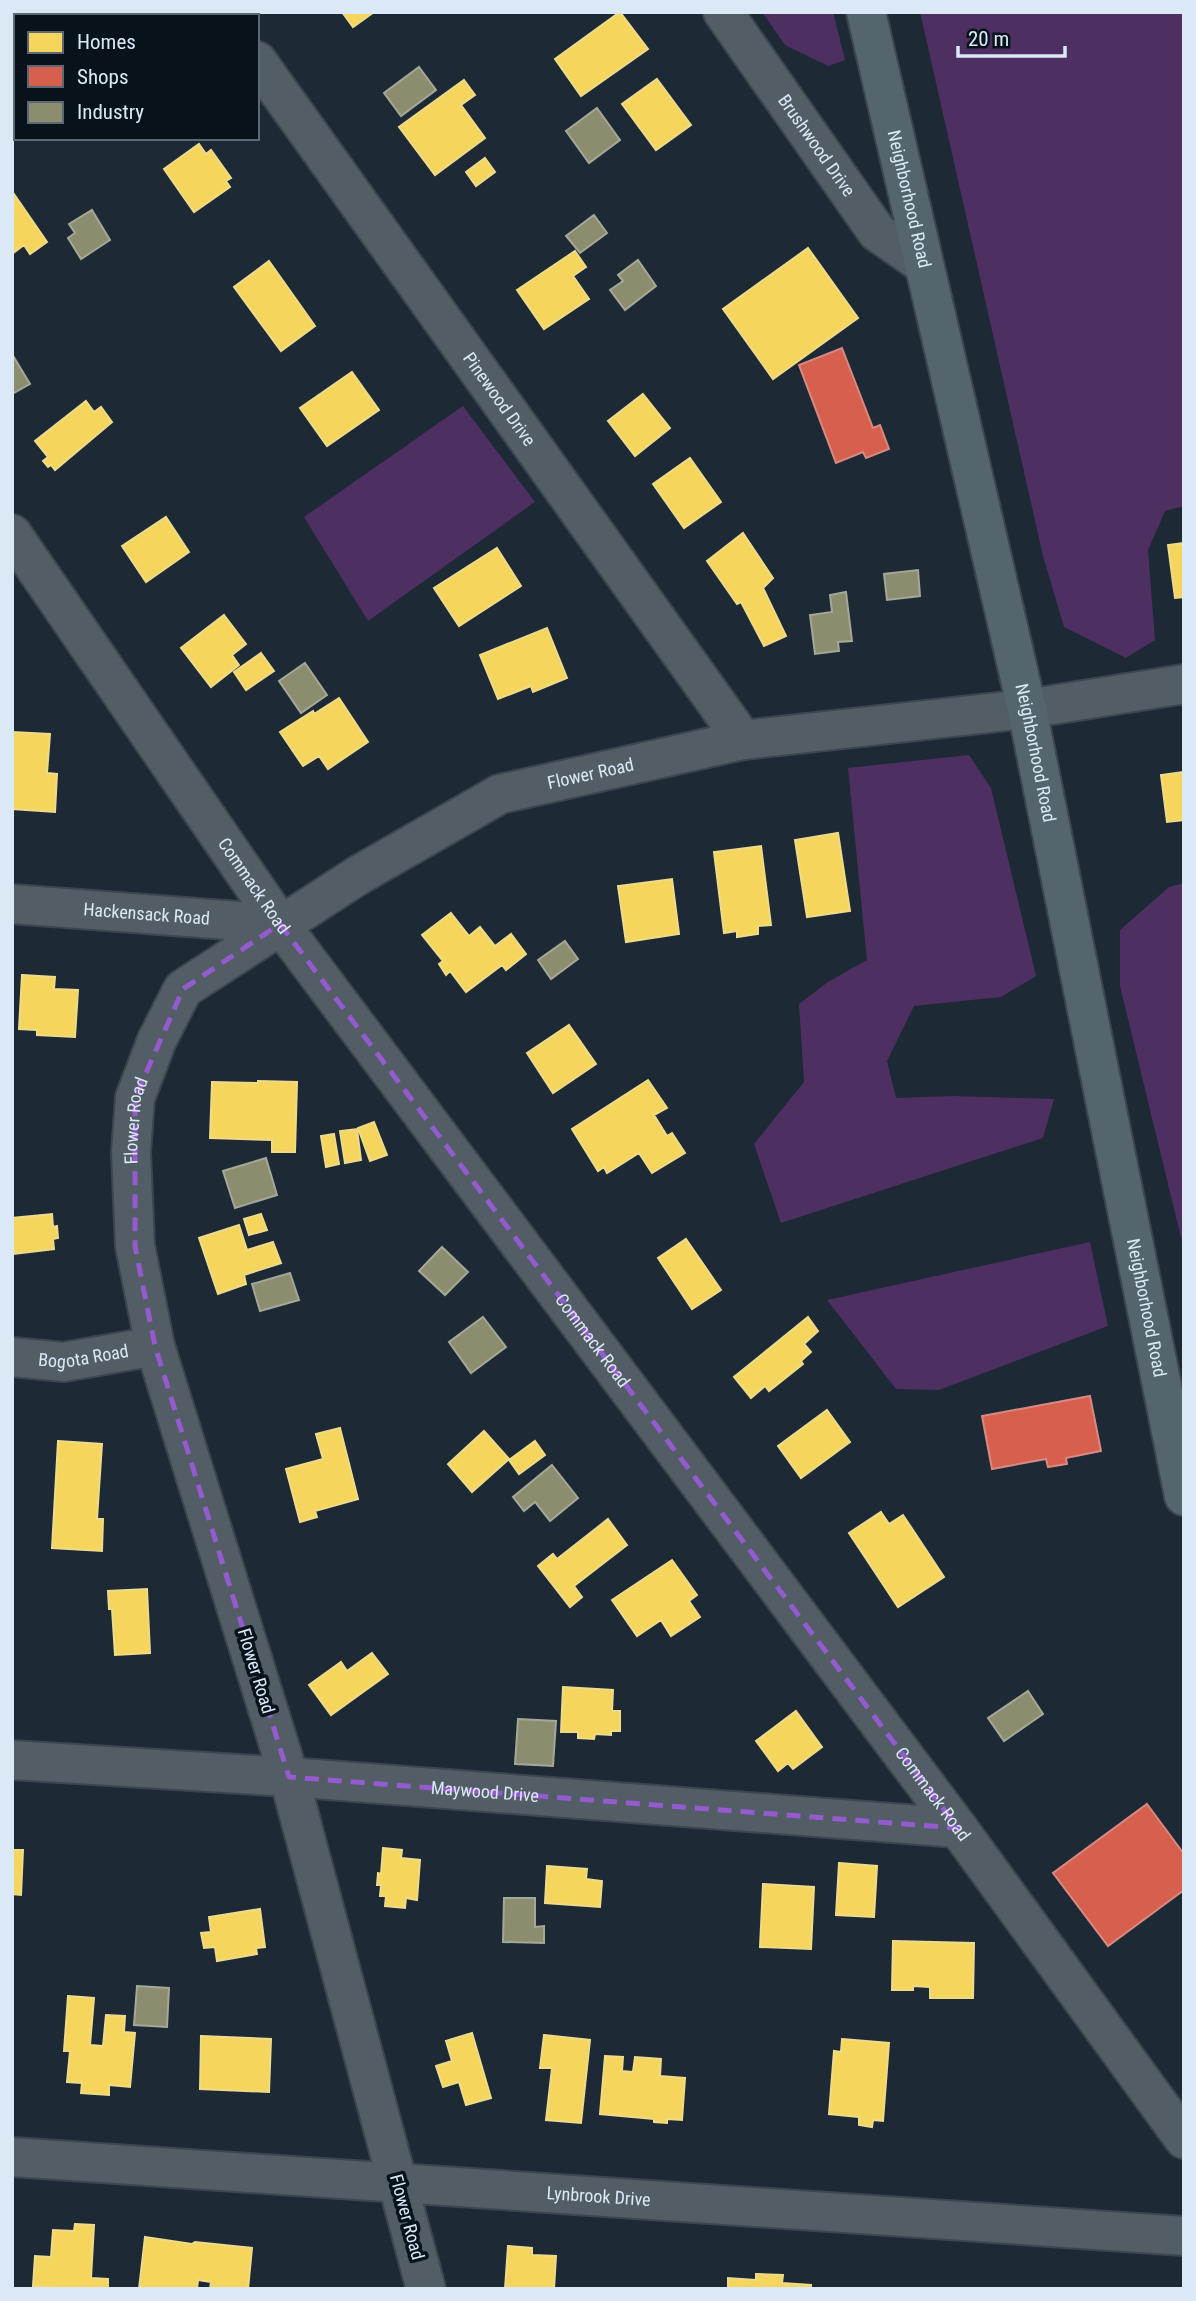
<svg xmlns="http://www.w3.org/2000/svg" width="1196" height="2301" font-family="'Roboto Condensed',sans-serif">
<rect width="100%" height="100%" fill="#1d2935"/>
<path fill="#4e2f62" d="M762,12h71l12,48 -17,6 -43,-21z
M920,12h264v494l-19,5 -17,39 7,90 -29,18 -62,-31 -21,-71z
M463,406l72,96 -167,119 -64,-104z
M969,755l22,33 45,188 -35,21 -87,9 -27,55 9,37 57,-2 101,3 -11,39 -262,85 -27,-79 50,-62 -5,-78 29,-22 39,-22 -19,-192z
M1184,883v367l-64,-264v-56l49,-43z
M1090,1242l18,84 -169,64 -43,-1 -69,-89z"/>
<path fill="#f6d55c" stroke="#eedb8a" stroke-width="2" d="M342,12h32l-21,15z
M620,12l28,37 -67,47 -26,-37z
M657,79l34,46 -35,25 -34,-46z
M464,80l11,15 -14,10 24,33 -50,37 -36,-48z
M199,144l7,10 5,-4 20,28 -5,3 4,6 -36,25 -30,-43z
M485,158l10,14 -19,14 -10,-14z
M14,194l33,48 -17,12 -6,-9 -12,9z
M808,248l50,70 -85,61 -50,-70z
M575,251l11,16 -13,9 16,23 -45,30 -27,-39z
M269,261l46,65 -34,25 -47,-64z
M352,372l27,38 -52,36 -27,-38z
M643,394l27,34 -35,28 -27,-35z
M86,401l8,11 7,-5 11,15 -57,48 -4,-5 -3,2 -5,-6 5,-4 -13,-16z
M690,458l31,44 -37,26 -31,-44z
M166,517l23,35 -43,30 -24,-36z
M743,533l30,45 -10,10 23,48 -22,10 -23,-44 -4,2 -30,-43z
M1184,543v54l-9,1 -7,-53z
M497,548l24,38 -62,40 -25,-38z
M224,615l22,29 -14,11 7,10 -28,22 -30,-39z
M547,628l20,50 -34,14 -2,-6 -33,13 -18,-44z
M261,653l13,18 -28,19 -12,-18z
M339,698l29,44 -40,27 -9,-13 -16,10 -23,-34 33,-21 1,3z
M12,732l38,2 -3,39 10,1 -2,38 -43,-3z
M1184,772v48l-17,2 -6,-47z
M838,833l12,78 -43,6 -12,-77z
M761,846l10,79 -13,1v8l-21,3v-6l-13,2 -10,-81z
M672,879l7,55 -53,8 -8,-56z
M451,913l18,23 11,-9 15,19 16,-12 15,20 -20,16 -4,-5 -36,27 -16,-21 -4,4 -7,-11 4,-3 -21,-26z
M22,975l33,2 -1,12 24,1 -3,47 -38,-2v-5l-18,-1z
M569,1025l27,39 -43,29 -26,-40z
M648,1080l19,28 -13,7 13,21 5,-3 13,20 -33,20 -13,-20 -32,20 -3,-6 -6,4 -26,-42z
M258,1081l39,1 -2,70h-23v-12l-62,-2 2,-56 46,1z
M374,1122l13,33 -17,6 -12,-33z
M357,1129l4,31 -16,3 -5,-32z
M334,1134l5,30 -13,3 -5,-31z
M52,1214l1,13 4,-1 1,12 -5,1 1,10 -42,5v-36z
M261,1214l6,16 -18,5 -5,-16z
M239,1225l8,25 26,-8 8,21 -37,12 2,9 -28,10 -19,-56z
M686,1239l35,51 -29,19 -34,-51z
M808,1317l10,14 -14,13 7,8 -10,9 2,3 -34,27 -4,-5 -14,12 -17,-21z
M827,1410l23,32 -49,36 -23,-32z
M340,1428l18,71 -43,12 2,6 -17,5 -14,-53 37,-10 -7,-25z
M484,1431l25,28 -37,33 -24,-28z
M58,1441l44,3 -5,75h6l-1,32 -50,-3z
M535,1441l10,14 -26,19 -10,-14z
M881,1512l8,12 14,-9 41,62 -46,30 -49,-74z
M608,1519l19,26 -53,41 8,11 -12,10 -32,-41 15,-12 4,5z
M672,1560l25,35 -8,6 11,16 -29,19 -10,-16 -24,16 -25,-36z
M147,1589l3,64 -35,2 -3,-46h-3l-1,-18z
M372,1653l16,21 -57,41 -22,-30 32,-23 6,9z
M563,1687l50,3 -1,21h8v20h-9v4l-16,-1 -1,5 -16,-1v-6h-17z
M796,1711l26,36 -29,22 -5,-6 -10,8 -22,-30z
M383,1848l19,2 -1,8 19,2 -3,40 -11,-2 -1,10 -20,-2 1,-10h-6l1,-11h-4l1,-12 3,1z
M12,1850h11l-2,45 -9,-1z
M839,1863l38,3 -3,51 -38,-2z
M547,1866l40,3 -1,10 16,2 -2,26 -55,-4z
M763,1884l51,3 -3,62 -51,-2z
M260,1909l5,38 -9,1 1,6 -40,7 -2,-14 -11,1 -3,-15 10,-1 -2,-15z
M893,1941l81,2 -1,55h-43v-11l-17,-1v4h-21z
M68,1996l26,2 -4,47 13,1 3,-31 19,1 -1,16 11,1 -5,54 -21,-2v10l-28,-2 1,-10 -15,-1 3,-31h-6z
M472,2033l19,65 -25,7 -7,-23 -16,5 -7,-21 16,-5 -6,-20z
M544,2035l46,5 -9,83 -35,-3 6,-52h-12z
M201,2036l70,3 -2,53 -69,-3z
M842,2039l47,4 -6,78 -10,-1 -1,7 -13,-2v-8l-30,-3 5,-63 7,1z
M605,2056l18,1 -1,14 11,1 2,-15 26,2 -1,17 25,2 -3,42 -15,-1v4l-13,-1v-3l-54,-5z
M75,2224l19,1 -3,53 17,1v10h-42l-33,-3 2,-30 16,1 2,-27 21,1z
M145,2237l47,7 3,-2 57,6 -4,41h-38l1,-7 -13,-2 -1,9h-58z
M508,2246l24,2v7l24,1 -2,33h-49z
M756,2274l27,1 -1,8 29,2v4h-83v-11l28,2z"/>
<path fill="#d6604d" stroke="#d88980" stroke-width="2" d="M842,348l31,80 7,-3 9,24 -23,9 -3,-6 -27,11 -37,-98z
M1090,1396l11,55 -35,7 1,6 -19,3 -2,-8 -54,10 -10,-53z
M1147,1804l37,50v36l-76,56 -55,-73z"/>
<path fill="#8c8c6e" stroke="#a4a897" stroke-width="2" d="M419,67l17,23 -35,26 -17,-23z
M597,108l23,32 -31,23 -23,-32z
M92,210l18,30 -29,19 -13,-21 7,-5 -6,-9z
M594,215l13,18 -27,20 -14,-17z
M638,260l18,26 -31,24 -15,-20 13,-9 -5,-6z
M12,354l18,30 -18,10z
M918,570l2,26 -33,4 -3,-26z
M846,592l6,49 -14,1 1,9 -24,3 -5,-39 22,-3 -2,-17z
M305,663l22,32 -26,18 -22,-32z
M565,941l13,18 -27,20 -13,-19z
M266,1158l11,37 -42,13 -12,-37z
M442,1247l26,25 -23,23 -26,-24z
M290,1273l9,27 -39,11 -8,-27z
M483,1317l23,30 -35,26 -22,-31z
M552,1465l26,33 -28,23 -15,-19 -11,9 -11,-14z
M1028,1691l15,23 -39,27 -16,-23z
M518,1719l38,2 -3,45 -38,-2z
M504,1898h31v29l9,-1v17l-41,-1z
M137,1986l32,2 -2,39 -33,-2z"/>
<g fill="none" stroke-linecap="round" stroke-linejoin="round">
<defs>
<g id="minor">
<path d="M223,12l2,4"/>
<path id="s1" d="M723,12l154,220 46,32"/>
<path id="s2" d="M257,61l486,679"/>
<path id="s3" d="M12,534l268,390 678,904 226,311"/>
<path id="s4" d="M12,904l268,20"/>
<path id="s5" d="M12,1357l52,5 91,-16"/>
<path id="s6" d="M12,1760l277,17 669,51"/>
<path id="s7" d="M12,2157l1172,79"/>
<path id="s8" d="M426,2289l-137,-512 -134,-431 -20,-100 -4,-94 4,-54 22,-58 26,-51 174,-113 143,-82 243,-54 284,-31 157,-25"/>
</g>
<g id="major">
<path id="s9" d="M866,12l161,697 157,787"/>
</g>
</defs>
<use href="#minor" stroke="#3c4550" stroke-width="42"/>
<use href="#major" stroke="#3c4550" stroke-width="42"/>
<use href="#minor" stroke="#535d65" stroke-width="38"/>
<use href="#major" stroke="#55656e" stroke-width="38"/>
</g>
<path fill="none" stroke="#935bcd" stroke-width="5" stroke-dasharray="14 9" stroke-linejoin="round" d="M280,924l678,904 -669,-51 -134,-431 -20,-100v-148l48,-109z"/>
<g text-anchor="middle" stroke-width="7" stroke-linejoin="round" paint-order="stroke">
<g font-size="18" fill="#dbe9f7" stroke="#08121b">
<text dy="6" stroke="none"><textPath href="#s1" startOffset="163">Brushwood Drive</textPath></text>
<text dy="6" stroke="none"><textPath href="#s9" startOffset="192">Neighborhood Road</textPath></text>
<text dy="6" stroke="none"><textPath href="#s2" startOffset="416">Pinewood Drive</textPath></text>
<text dy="6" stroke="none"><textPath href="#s9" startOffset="760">Neighborhood Road</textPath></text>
<text dy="6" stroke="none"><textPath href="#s8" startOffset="1816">Flower Road</textPath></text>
<text dy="6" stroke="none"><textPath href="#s3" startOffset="427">Commack Road</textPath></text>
<text dy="6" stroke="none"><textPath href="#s4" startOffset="135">Hackensack Road</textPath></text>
<text dy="6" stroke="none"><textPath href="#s8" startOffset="1209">Flower Road</textPath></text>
<text dy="6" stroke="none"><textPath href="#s9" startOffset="1326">Neighborhood Road</textPath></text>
<text dy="6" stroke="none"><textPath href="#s3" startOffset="994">Commack Road</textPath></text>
<text dy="6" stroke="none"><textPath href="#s5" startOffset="72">Bogota Road</textPath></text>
<text transform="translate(256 1671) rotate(73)" y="6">Flower Road</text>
<text dy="6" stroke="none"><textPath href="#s6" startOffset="474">Maywood Drive</textPath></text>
<text dy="6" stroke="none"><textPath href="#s3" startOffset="1561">Commack Road</textPath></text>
<text dy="6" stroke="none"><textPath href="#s7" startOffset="588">Lynbrook Drive</textPath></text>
<text transform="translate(407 2217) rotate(75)" y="6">Flower Road</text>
</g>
</g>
<rect width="1196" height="2301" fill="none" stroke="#dbe9f7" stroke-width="28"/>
<rect x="14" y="14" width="245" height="126" fill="#08121b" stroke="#5c6873" stroke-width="2"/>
<rect x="28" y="32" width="35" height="21" fill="#f6d55c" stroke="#5c6873" stroke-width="2"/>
<text x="77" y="49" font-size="21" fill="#dbe9f7">Homes</text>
<rect x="28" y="66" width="35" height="21" fill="#d6604d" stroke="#5c6873" stroke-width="2"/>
<text x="77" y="84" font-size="21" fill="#dbe9f7">Shops</text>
<rect x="28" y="102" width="35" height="21" fill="#8c8c6e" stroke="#5c6873" stroke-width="2"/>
<text x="77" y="119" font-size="21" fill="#dbe9f7">Industry</text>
<path d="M958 46v10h107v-10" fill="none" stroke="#dbe9f7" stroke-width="3.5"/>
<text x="968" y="46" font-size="21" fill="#dbe9f7" stroke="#08121b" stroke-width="5" paint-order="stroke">20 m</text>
</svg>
